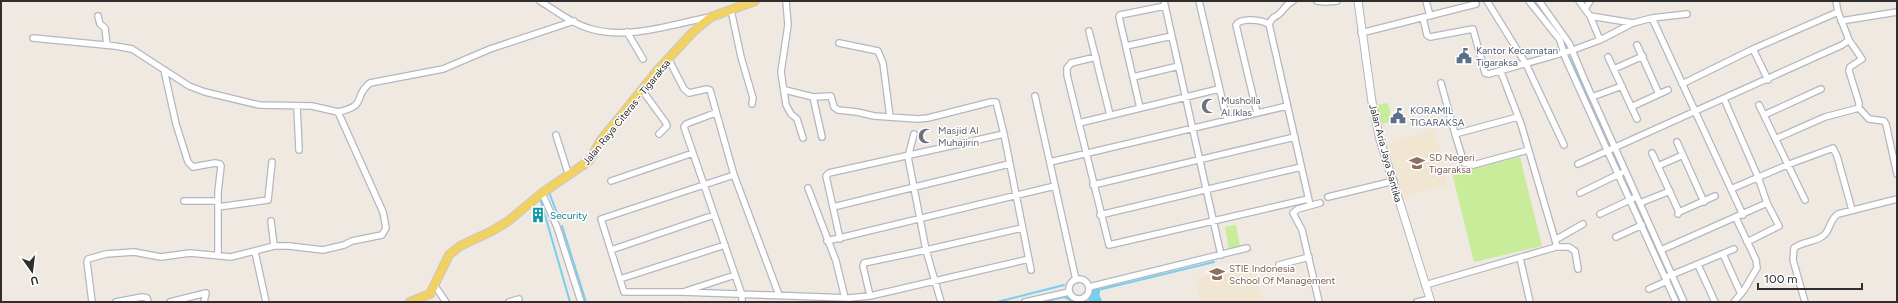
<svg xmlns="http://www.w3.org/2000/svg" width="1898" height="303" font-family="Figtree,sans-serif">
<rect width="100%" height="100%" fill="#efe9e1"/>
<path fill="#f0e6d1" d="M1433,129l11,33 -4,2 8,22 -12,4 -1,-3 -31,11 -18,-54z
M1252,262l11,40h-63l-5,-23z"/>
<path fill="#c9ec9a" d="M1388,103l4,18 -10,3 -5,-19z
M1520,157l22,89 -68,16 -22,-89z
M1236,225l4,21 -11,3 -4,-22z"/>
<g fill="none" stroke-linecap="round" stroke-linejoin="round">
<path stroke="#75cff0" stroke-width="2" d="M1534,1l7,9
M1547,18l11,15
M1565,41l1,6
M1569,57l41,87
M1614,154l7,16
M1624,175l8,20
M549,192l9,24
M540,198l30,104
M1635,201l33,73
M562,226l24,76
M1669,279l9,18
M1094,291l120,-29
M997,302l67,-17
M1042,302l22,-5 11,5"/>
<path stroke="#75cff0" stroke-width="12" d="M1094,291l-1,5 3,6"/>
<defs>
<path id="minor" d="M540,1c16,10 33,23 51,28 38,11 82,-5 119,-12
M786,1l2,24 -7,47 5,33 5,9 6,5 6,19
M1164,1l57,254
M1199,1l28,119
M1293,1c-9,4 -8,9 -15,14 -5,3 -6,3 -9,9l41,181
M1317,1l9,1 11,-1
M1426,1l4,15
M1487,1l39,63 38,81
M1529,1l31,39 5,17 111,245
M1539,1l30,42 16,38 99,221
M1579,1l11,15
M1585,9l5,-8
M731,10l10,47 12,41 -1,6
M98,16l2,8 5,4 2,17
M1423,18l4,17 3,2 43,-8 12,44 4,1 84,-24 27,-10 33,-17 19,-5 91,197
M1652,18l35,-4
M1841,21l56,-9
M1089,31l21,84
M627,32l16,27
M1361,33l115,-29
M33,38l82,8 17,3 57,37 16,6 54,13 53,1 26,6 45,100 3,16 -4,7 -30,6 -8,4 -21,5 -34,-4h-15l-43,11 -41,-4 -29,4 -27,-5 -28,2 -18,5 -1,3 5,40
M1600,40l-10,-24 43,7
M839,43l39,8 5,12 7,54
M1637,45l22,49
M1126,46l46,-10
M1753,49l15,31
M1096,57l-25,6 -4,5v7l42,170 199,-46
M1608,57l29,62
M669,60l15,29 5,4 18,-4 3,1 24,85 45,120
M1614,69l29,-13
M164,70l12,54 12,38 5,5 22,-4 5,1 1,2 -3,26v63
M1501,72l20,52 35,119v4
M1133,77l46,-11
M1441,83l14,51
M1682,84l71,-35 85,-37 -2,-11
M642,90l24,33 1,3 -8,8
M785,90l28,7 9,40
M1035,96l41,184
M813,97l18,-1 3,11 4,3 19,2 17,4 44,3 10,-1 63,-16h5l8,32 27,136
M1592,97l30,-11
M1724,99l34,78 9,26 12,23 -32,16
M1759,105l46,95
M297,106l2,44
M1631,107l37,-17
M1140,108l-21,-91 1,-2 45,-9
M1859,108l10,11 15,2 2,3 11,50
M338,112c31,-7 14,-15 32,-29l73,-14 47,-20 84,-28
M715,113l-29,11 -2,3 58,168v7
M1257,113l-21,-88c5,-8 25,-5 33,-1
M1764,115l57,-26
M1518,117l-63,17 9,29 9,2 55,-15
M1079,123l140,-34
M914,134l-6,23 18,93 15,52
M556,135l12,38
M1775,139l50,-22 34,-9v-5l-10,-32 1,-4 12,-8 -13,-19
M1677,142l27,60
M1652,153l27,59 -1,2
M1050,162l237,-56
M1578,164l264,-119 7,-5 -11,-28
M1658,166l25,-11
M734,175l-133,44 23,73h58l167,6 21,-2 159,-37
M611,181l82,-28
M1093,185l202,-48
M808,188l28,73 9,37
M1731,189l56,-24 46,-17 4,8 15,54
M542,193l15,34 24,75
M1580,193l41,-20
M1328,197l66,-16
M184,201h34
M1640,203l30,-12
M218,207l50,-7 4,-38
M833,207l176,-43
M1679,212l36,-16
M1600,214l34,-16
M1100,215l201,-48
M271,221l3,25
M1616,237l26,-12
M840,239l-14,-63 3,-3 175,-39
M1555,240l28,-16
M827,241l228,-55
M611,250l103,-35
M1661,250l106,-47
M255,252l11,50
M1723,254l18,40
M1520,258l10,44
M1279,265l30,-8
M1698,265l17,37
M1669,276l65,-27
M1069 289a10 10 0 1 1 20 0a10 10 0 1 1-20 0Z
M620,279l105,-34
M1425,285l131,-38h13l6,4 3,18
M435,286l11,16
M1089,287l158,-39
M1649,289l18,-8
M686,291l49,-16
M870,296l-7,-30 1,-3 62,-13 96,-22
M116,302l26,-5 5,1 1,4
M170,302l36,-9 -2,9
M509,302l10,-3
M1025,302l44,-10
M1319,302l-17,-72 -9,-17 5,-4 22,-6
M1417,302l13,-3
M1734,302l10,-12 13,-22 -1,-8 -20,-42
M1805,302l-12,-42 1,-12c9,-7 23,-6 30,-13 7,-6 5,-15 14,-21l59,-15"/>
<path id="tertiary" d="M1358,1l14,101 8,38 51,162"/>
<path id="primary" d="M410,302l20,-8 19,-39 11,-9 32,-15 15,-9 35,-29 47,-32 12,-21 23,-28 32,-40 37,-40 18,-15 44,-16"/>
</defs>
<use href="#minor" stroke="#b4b7c1" stroke-width="8"/>
<use href="#tertiary" stroke="#b4b7c1" stroke-width="9"/>
<use href="#primary" stroke="#c9c9c9" stroke-width="10"/>
<use href="#minor" stroke="#fff" stroke-width="5.5"/>
<use href="#tertiary" stroke="#fff" stroke-width="7"/>
<use href="#primary" stroke="#f2d163" stroke-width="8"/>
</g>
<defs>
<symbol id="civic-bare" viewBox="-9 -9 18 18"><path d="M-.6-6.5H3V-4.5H.6V-3L4-1V1h2V6H-6V1h2V-1L-.6-3ZM-1.2 2.5V6h2.4V2.5Z" fill="#5c6f8a" stroke="#fff" stroke-width="2.5" paint-order="stroke"/></symbol>
<symbol id="mosque-bare" viewBox="-9 -9 18 18"><path d="M3.5-4.9A6 6 0 1 0 3.5 4.9A5 5 0 1 1 3.5-4.9Z" fill="#6b7280" stroke="#fff" stroke-width="2.5" paint-order="stroke"/></symbol>
<symbol id="school-bare" viewBox="-9 -9 18 18"><path d="M0-5L7-2L0 1L-7-2ZM-4 1L0 2.5L4 1V4Q0 6-4 4Z" fill="#8d6e63" stroke="#fff" stroke-width="2.5" paint-order="stroke"/></symbol>
<symbol id="building-bare" viewBox="-9 -9 18 18"><path d="M-4-6H4V6H1V3H-1V6H-4ZM-2.5-4.3h1.7v1.8h-1.7ZM.8-4.3h1.7v1.8H.8ZM-2.5-1h1.7V.8h-1.7ZM.8-1h1.7V.8H.8Z" fill="#0f9aa8" stroke="#fff" stroke-width="2.5" paint-order="stroke"/></symbol>
<symbol id="university-bare" viewBox="-9 -9 18 18"><path d="M0-5L7-2L0 1L-7-2ZM-4 1L0 2.5L4 1V4Q0 6-4 4Z" fill="#8d6e63" stroke="#fff" stroke-width="2.5" paint-order="stroke"/></symbol>
</defs>
<g fill-rule="evenodd">
<use href="#civic-bare" x="1453" y="45" width="22" height="22"/>
<use href="#mosque-bare" x="1198" y="95" width="22" height="22"/>
<use href="#civic-bare" x="1387" y="105" width="22" height="22"/>
<use href="#mosque-bare" x="915" y="125" width="22" height="22"/>
<use href="#school-bare" x="1406" y="152" width="22" height="22"/>
<use href="#building-bare" x="527" y="204" width="22" height="22"/>
<use href="#university-bare" x="1206" y="263" width="22" height="22"/>
</g>
<g text-anchor="middle" stroke-width="3" stroke-linejoin="round" paint-order="stroke">
<g font-size="10" fill="#4e5e75" stroke="#fff" text-anchor="start">
<text x="1476" y="54">Kantor Kecamatan<tspan x="1476" dy="12">Tigaraksa</tspan></text>
<text x="1410" y="114">KORAMIL<tspan x="1410" dy="12">TIGARAKSA</tspan></text>
</g>
<g font-size="10" fill="#5b616d" stroke="#fff" text-anchor="start">
<text x="1221" y="104">Musholla<tspan x="1221" dy="12">Al Iklas</tspan></text>
<text x="938" y="134">Masjid Al<tspan x="938" dy="12">Muhajirin</tspan></text>
</g>
<g font-size="10" fill="#2e2e2e" stroke="#fff">
<text transform="translate(626 112) rotate(-51)" y="4">Jalan Raya Citeras - Tigaraksa</text>
<text transform="translate(1386 153) rotate(75)" y="4">Jalan Aria Jaya Santika</text>
</g>
<g font-size="10" fill="#785e54" stroke="#fff" text-anchor="start">
<text x="1429" y="161">SD Negeri<tspan x="1429" dy="12">Tigaraksa</tspan></text>
<text x="1229" y="272">STIE Indonesia<tspan x="1229" dy="12">School Of Management</tspan></text>
</g>
<g font-size="10" fill="#0d838f" stroke="#fff" text-anchor="start">
<text x="550" y="219">Security</text>
</g>
</g>
<rect width="1898" height="303" fill="none" stroke="#2e2e2e" stroke-width="4"/>
<g transform="translate(32 271) rotate(166)" stroke="#ffffff" stroke-width="3" paint-order="stroke">
<path d="M0-3L7 15L0 10L-7 15Z" fill="#2e2e2e"/>
<text y="-6" font-size="11" font-weight="bold" text-anchor="middle" fill="#2e2e2e">U</text>
</g>
<path d="M1758 283v6h104v-6" fill="none" stroke="#2e2e2e" stroke-width="2"/>
<text x="1764" y="283" font-size="12" fill="#2e2e2e" stroke="#ffffff" stroke-width="3" paint-order="stroke">100 m</text>
</svg>
